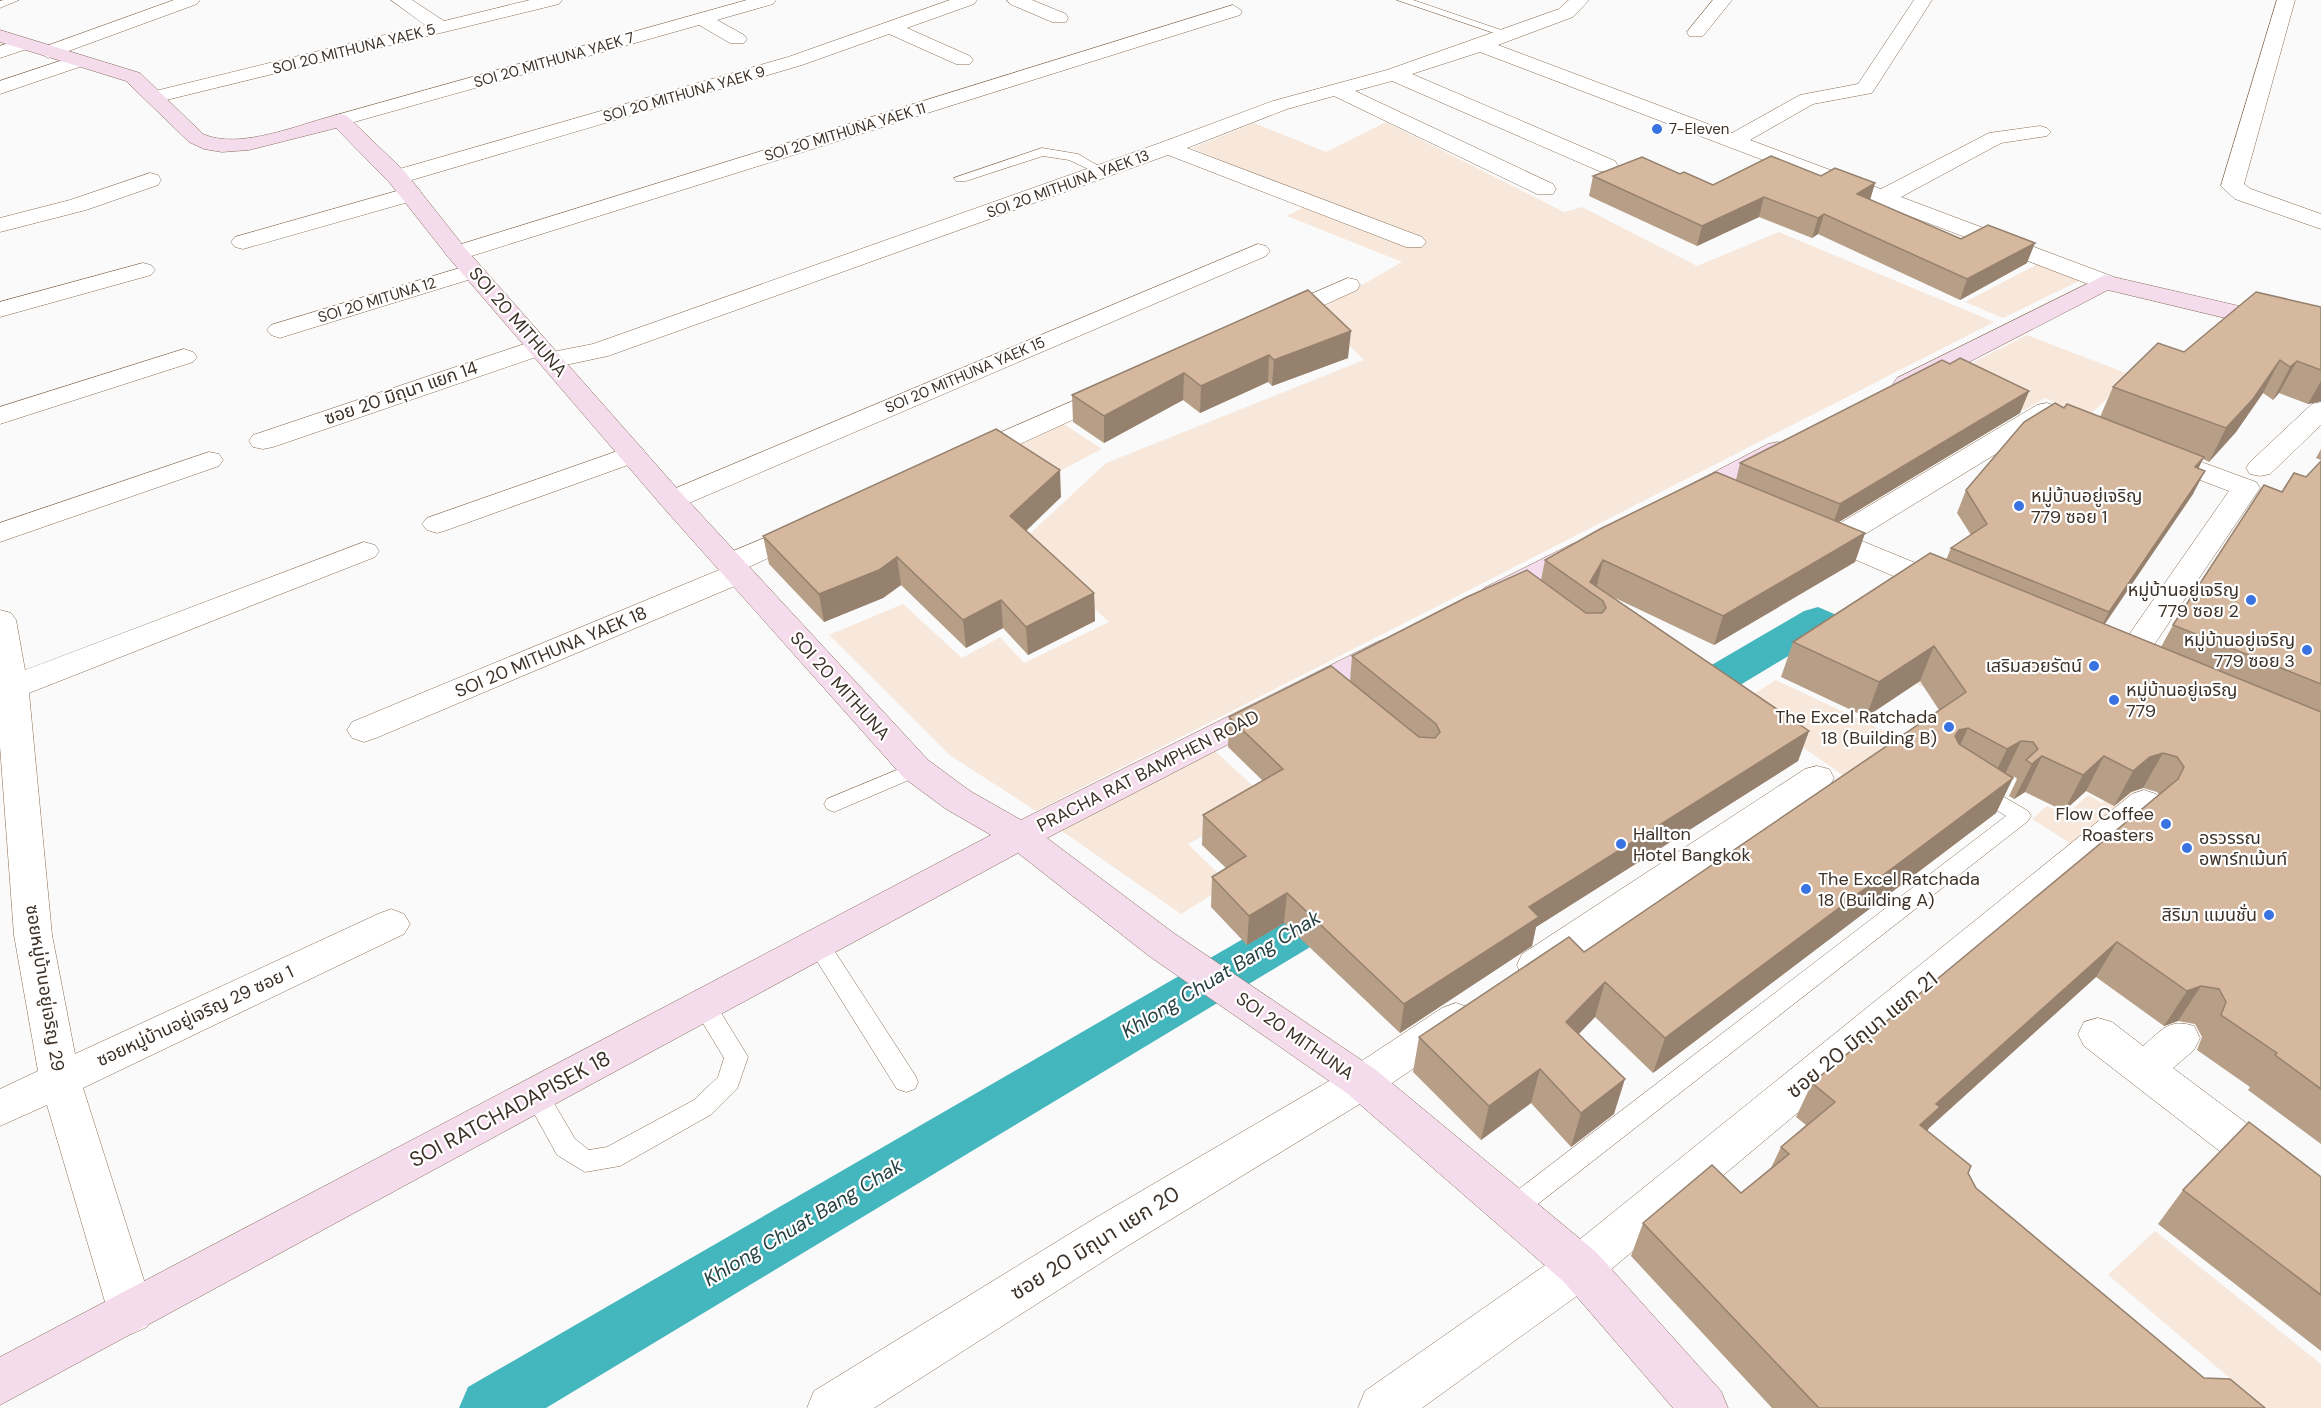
<svg xmlns="http://www.w3.org/2000/svg" width="2321" height="1408" font-family="'DM Sans','Noto Sans Thai',sans-serif">
<rect width="100%" height="100%" fill="#fafafa"/>
<path fill="#f7e8db" d="M1386,122l178,90 18,-5 115,59 82,-34 215,90 -958,489 -85,-55 -122,-121 74,-31 59,54 38,-21 24,26 85,-41 -88,-80 85,-79 258,-103 -49,-48 87,-50 -115,-46 29,-15 -124,-53 62,-25 72,29z
M2038,264l43,16 -78,38 -38,-16z
M2027,335l104,40 -43,42 -43,-19 -21,12 -74,-36z
M1062,423l40,26 -56,29 -40,-27z
M1838,639l310,140 -77,65 -39,-25 15,-13 19,9 22,-20 14,8 27,-25 -300,-133z
M1776,680l129,61 -57,38 -108,-76z
M1213,749l56,52 -81,43 41,40 -48,30 -122,-85z
M2155,1231l166,133v44h-56l-157,-133z"/>
<g fill="none" stroke-linecap="round" stroke-linejoin="round">
<path fill="#44b6be" fill-rule="evenodd" d="M1818,607l70,30 6,9 -6,9 -14,4 -14,-4 -40,-18 -128,77 -15,4 -15,-4 -6,-10 6,-10 142,-83z
M1343,886l17,5 7,13 -7,13 -814,491h-87l9,-21 858,-496z"/>
<defs>
<path id="lane" d="M4,0h15l-19,8v-7z
M1397,0h16l100,34 -10,2z
M1042,148l36,6 31,18 -6,4 -34,-16 -26,-4 -77,25h-10l-2,-3z
M916,762l7,2 3,5 -3,5 -82,35 -7,3 -7,-3 -3,-5 3,-5z
M1980,783l48,28 3,5 -3,5 -508,397 -9,4 -9,-4 -4,-8 4,-8 504,-386 -33,-21 -3,-5 3,-5z
M818,935l8,3 89,137 3,7 -3,7 -9,3 -9,-3 -87,-139 -3,-6 3,-6z
M704,996l8,2 36,59 -11,32 -25,25 -92,52 -35,6 -28,-17 -33,-60 3,-7 9,-3 9,3 30,51 14,11 18,-3 87,-47 24,-23 6,-19 -32,-53 4,-7z"/>
<path id="street" d="M174,0h26l-3,4 -142,52 -7,2 -10,-6 3,-4z
M391,0h21l32,21 86,-21h32l-3,4 -405,99 -7,-2 -3,-4 3,-4 278,-68z
M747,0h29l-3,4 -56,16 27,15 3,4 -3,4h-14l-31,-18 -352,99h-14l-3,-4 3,-4z
M950,0h27l-3,4 -67,24 63,28 3,4 -3,4h-14l-67,-30 -87,31 -397,117h-16l-3,-5 3,-5 399,-115z
M1007,0h25l34,14 2,4 -2,4h-14l-42,-18z
M1569,0h20l-16,17 -75,28 234,88 68,-38 58,-11 56,-84h18l-60,93 -59,11 -63,36 131,49 108,-56 51,-7 7,2 4,4 -4,4 -46,7 -100,54 213,80 3,5 -3,5 -9,2 -9,-2 -616,-235 -68,22 203,87 3,5 -3,5h-16l-207,-90 -37,10 198,93 3,5 -3,5h-16l-203,-98 -47,13 -100,39 235,89 4,5 -4,5h-16l-238,-92 -560,201 -57,12 -9,-3 -4,-5 4,-5 -269,92 -10,2 -10,-2 -4,-6 4,-6 277,-93 9,-3 9,3 4,5 -10,7 51,-10 567,-201 113,-42 114,-31 172,-61z
M1713,0h19l-29,36h-14l-2,-4z
M2277,0h18l-51,184 7,5 70,25v15l-86,-30 -14,-13z
M1233,5l9,6 -2,4 -775,243h-16l-4,-5 4,-5z
M23,38l7,2 3,4 -3,4 -30,10v-12z
M78,55l7,2 3,4 -3,4 -85,29v-13z
M150,173l8,2 3,5 -3,5 -72,25 -86,22v-14l70,-18z
M411,187l8,2 3,5 -3,5 -176,50 -8,-2 -4,-5 4,-5z
M1258,244l8,2 4,5 -4,5 -584,250 -10,3 -10,-3 -4,-6 4,-6z
M143,263l8,2 4,5 -4,5 -151,42v-15z
M473,264l8,2 4,5 -4,5 -192,59 -9,3 -9,-3 -4,-5 4,-5z
M1348,278l9,2 3,5 -3,5 -72,33 -9,2 -9,-2 -3,-5 3,-5z
M184,349l9,3 4,5 -4,5 -193,62v-17z
M1114,383l9,2 4,6 -4,6 -143,65 -10,2 -10,-2 -4,-6 4,-6z
M2321,402v23l-51,49 -10,2 -10,-2 -4,-6 4,-6 62,-58z
M2047,403l21,7 3,6 -3,6 -10,2 -10,-2 -191,117 100,41 4,7 -4,7 -11,3 -11,-3 -125,-54 -5,-6 5,-6 10,-3 12,3 205,-123z
M632,446l10,2 4,6 -4,6 -195,70 -10,3 -10,-3 -5,-6 5,-6z
M2163,448l93,34 4,6 -123,182 -11,3 -11,-3 -5,-8 119,-171 -76,-29 -4,-6 4,-6z
M209,452l10,2 4,6 -4,6 -219,76v-19z
M805,521l10,3 5,6 -5,6 -66,31 4,6 -4,7 -373,158 -12,4 -12,-4 -5,-8 5,-8 367,-152 -4,-6 4,-7z
M364,542l11,3 4,6 -4,6 -346,136 23,242 23,119 303,-140 13,-5 13,5 6,10 -6,10 -321,154 71,224 -7,15 -16,7 -16,-7 -7,-15 -61,-207 -47,21v-37l38,-18 -24,-136 -14,-189v-136l11,3 5,7 9,50z
M1817,766l12,3 5,9 -5,9 -279,189 -14,4 -14,-4 -5,-11 5,-11 283,-185z
M2144,790l12,4 6,9 -6,9 -560,470 -174,126h-64l7,-17 199,-139 568,-458z
M1456,1003l14,5 6,11 -6,11 -94,64 -247,151 -255,163h-67l7,-17 283,-174 251,-147 94,-62z
M2098,1018l14,4 31,24c19,-16 26,-28 51,-20l6,12 -6,12 -21,18 148,111v44l-15,-5 -222,-172 -6,-12 6,-12z"/>
<path id="secondary" d="M0,30l140,43 63,61c37,17 99,-11 137,-20l7,2 58,56 60,76 217,246 246,266 42,31 51,29 358,-179 11,-3 11,3 5,7 -5,7 -354,183 128,96 201,136 220,182 125,139 7,17h-55l-109,-126 -216,-188 -199,-138 -131,-103 -1018,552v-48l991,-522 -45,-26 -42,-31 -242,-272 -213,-248 -60,-76 -53,-54 -87,22 -27,2 -18,-3 -15,-7 -63,-61 -126,-39z
M2105,275l216,50v16l-213,-51 -193,100 -9,2 -9,-2 -4,-6 4,-6z
M1778,442l10,2 4,6 -4,6 -90,47 -10,3 -10,-3 -4,-6 4,-6 90,-47z
M1583,541l11,3 4,6 -4,6 -88,46 -11,3 -11,-3 -4,-7 4,-7 88,-44z"/>
</defs>
<use href="#lane" stroke="#876c53" stroke-width="1"/>
<use href="#street" stroke="#876c53" stroke-width="1"/>
<use href="#secondary" stroke="#876c53" stroke-width="1"/>
<use href="#lane" fill="#fff" fill-rule="evenodd"/>
<use href="#street" fill="#fff" fill-rule="evenodd"/>
<use href="#secondary" fill="#f4dced" fill-rule="evenodd"/>
</g>
<path fill="#b79e87" d="M1680,174l33,11 108,-9 54,7 -5,17 91,39 66,24 -67,37 -142,-66 -6,4 -53,-21 -62,29 -108,-50 4,-20z
M1308,290l40,68 -76,28 -4,-4 -68,31 -17,-13 -79,43 -31,-21 -1,-27z
M2321,307v94l-13,3 -29,-11 -6,7 -10,-7 -27,39 -27,30 -6,-3 -5,10 -5,25 -88,130 56,23 12,-22 109,-133 24,-15 15,-16v683l-73,-54 2,-3 -53,-37 5,-13 -7,-13 -17,-3 -14,5 -68,-49 -167,151 -2,3 41,42 8,15 228,190 61,30h-493l-141,-152 12,-33 98,-30 30,-25 10,-21 25,-22 -10,-8 16,-34 347,-288 -2,-3 -14,-4 -12,4 -17,14 -28,-15 -22,20 -39,-19 -11,7 -5,-3 8,-17 -2,-2h-4l2,1 -17,35 -343,260 -58,-56 -16,17 35,80 -43,33 -40,-44 -50,37 -68,-68 6,-35 165,-85 355,-242 -19,-29 -54,36 -85,-40 12,-35 153,-82 5,-12 20,-13 -14,-22 9,-23 98,-82 36,9 13,-30 71,-35z
M1950,364l79,27 -9,22 -181,109 26,11 -10,29 -141,83 -101,-48 196,134 -11,30 -262,166 -4,19 -132,87 -116,-110 -37,22 -36,-38 1,-30 14,-9 -24,-23 1,-30 60,-34 -35,-34 1,-30 121,-36 2,-25 189,-76 4,-20 191,-80 4,-17z
M2321,449v11l-5,-2z
M1061,497l-35,34 68,62 1,28 -67,34 -25,-27 -37,20 -65,-63 -18,13 -59,24 -55,-58 -6,-28z
M2321,1177v174l-163,-127 25,-34z"/>
<path fill="#95816e" d="M1875,183l-6,20 -12,-9z
M1764,197l-5,20 -62,29 5,-20z
M1824,214l-6,20 -6,4 6,-20z
M2035,243l-8,20 -67,37 7,-21z
M1351,331l-3,27 -76,28 2,-26z
M1269,355l-1,27 -68,31 1,-27z
M2280,360l-17,33 -27,39 -27,30 17,-34z
M2297,361l-18,32 -6,7 17,-33z
M1184,373l-1,27 -79,43v-27z
M2321,381v20l-13,3z
M2029,391l-9,22 -188,113 8,-22z
M2204,457l-11,22 2,-12z
M1060,470l1,27 -49,47 -2,-28z
M2205,471l-12,23 -96,141 12,-23z
M1865,533l-10,29 -141,83 9,-29z
M897,557l4,28 -18,13 -59,24 -5,-28z
M1603,560l-7,29 -6,-7z
M1094,593l1,28 -67,34 -2,-28z
M1001,600l2,28 -37,20 -3,-28z
M1934,646l-14,35 -54,36 13,-35z
M1968,728l-16,35 3,-27 4,-6z
M1809,731l-11,30 -262,166 -4,19 -132,87 4,-29 125,-97z
M2021,741l-17,35 -14,8 17,-35z
M2163,753l-20,35 -12,4 -17,14 19,-35 17,-14z
M2042,756l-17,36 -11,7 18,-35z
M2104,756l-18,35 -22,20 19,-36z
M2013,778l-17,35 -343,260 12,-35z
M1287,893l-3,30 -37,22 2,-29z
M2117,942l-21,35 -167,151 -8,13 -1,-16 16,-21z
M1605,982l-10,35 -38,39 9,-34z
M2201,986l-23,35 -14,5 23,-35z
M1540,1069l-9,34 -50,37 8,-34z
M1625,1079l-11,35 -43,33 10,-34z"/>
<path fill="#d5b89d" stroke="#95816e" stroke-width="1.5" d="M1771,156l50,20 14,-8 40,15 -18,11 104,45 27,-14 47,18 -68,36 -143,-65 -6,4 -54,-21 -62,29 -109,-50 49,-19 38,17 4,-2 29,13z
M1308,290l43,41 -77,29 -5,-5 -68,31 -17,-13 -80,43 -32,-21z
M2256,292l65,15v63l-24,-9 -7,6 -10,-7 -27,39 -27,29 -113,-41 45,-44 26,9z
M1960,358l69,33 -189,113 -100,-41 202,-103 8,4z
M2055,403l9,5 3,-4 137,53 -9,10 10,4 -96,141 -158,-64 36,-24 -21,-34 58,-68z
M996,429l64,41 -50,46 84,77 -68,34 -25,-27 -38,20 -66,-63 -18,13 -60,24 -56,-58z
M2321,461v223l-148,-59 91,-140 18,7 12,-19 12,4z
M1716,472l149,61 -142,83 -120,-56 -13,22 219,149 -280,176 10,10 -135,87 -117,-111 -38,23 -37,-39 34,-21 -43,-41 80,-46 -54,-52 102,-51 88,71 16,1 5,-6 -4,-8 -84,-68 115,-59 60,-27 59,43h16l4,-5 -3,-7 -58,-41 55,-31z
M1930,553l391,159v377l-46,-34 2,-2 -56,-38 5,-13 -7,-13 -18,-3 -14,5 -70,-49 -181,162 4,3 -20,18 51,41 -3,7 8,15 228,190 26,1 35,29h-446l-176,-185 69,-58 29,28 48,-39 -8,-7 54,-45 -23,-19 366,-304 6,-12 -7,-10 -14,-4 -13,4 -17,14 -29,-15 -21,19 -41,-19 -10,8 -6,-4 12,-11 -5,-7 -12,-1 -14,8 -39,-21 -9,2 -4,6 4,8 54,34 -348,260 -60,-56 -39,40 59,57 -44,34 -41,-44 -51,37 -70,-69 150,-100 15,15 382,-260 -32,-46 -55,36 -86,-40z
M2249,1122l72,55v118l-138,-105z"/>
<g fill="#3972e1" stroke="#fff" stroke-width="2">
<circle cx="1657" cy="129" r="6"/>
<circle cx="2019" cy="506" r="6"/>
<circle cx="2251" cy="600" r="6"/>
<circle cx="2307" cy="650" r="6"/>
<circle cx="2094" cy="666" r="6"/>
<circle cx="2114" cy="700" r="6"/>
<circle cx="1949" cy="727" r="6"/>
<circle cx="2166" cy="824" r="6"/>
<circle cx="1621" cy="844" r="6"/>
<circle cx="2187" cy="848" r="6"/>
<circle cx="1806" cy="889" r="6"/>
<circle cx="2269" cy="915" r="6"/>
</g>
<g text-anchor="middle" stroke-width="4.5" stroke-linejoin="round" paint-order="stroke">
<g font-size="15" fill="#3d3127" stroke="#fff">
<text transform="translate(354 49) rotate(-14)" y="5">SOI 20 MITHUNA YAEK 5</text>
<text transform="translate(554 60) rotate(-16)" y="5">SOI 20 MITHUNA YAEK 7</text>
<text transform="translate(684 94) rotate(-16)" y="5">SOI 20 MITHUNA YAEK 9</text>
<text transform="translate(845 132) rotate(-17)" y="5">SOI 20 MITHUNA YAEK 11</text>
<text transform="translate(1068 184) rotate(-20)" y="5">SOI 20 MITHUNA YAEK 13</text>
<text transform="translate(377 300) rotate(-17)" y="5">SOI 20 MITUNA 12</text>
<text transform="translate(965 375) rotate(-23)" y="5">SOI 20 MITHUNA YAEK 15</text>
</g>
<g font-size="15" fill="#3d3127" stroke="#fff" text-anchor="start">
<text x="1669" y="134">7-Eleven</text>
</g>
<g font-size="18" fill="#3d3127" stroke="#fff">
<text transform="translate(518 322) rotate(49)" y="6">SOI 20 MITHUNA</text>
<text transform="translate(401 393) rotate(-19)" y="6">ซอย 20 มิถุนา แยก 14</text>
<text transform="translate(551 652) rotate(-23)" y="6">SOI 20 MITHUNA YAEK 18</text>
<text transform="translate(840 686) rotate(48)" y="6">SOI 20 MITHUNA</text>
<text transform="translate(1148 771) rotate(-27)" y="6">PRACHA RAT BAMPHEN ROAD</text>
<text transform="translate(45 988) rotate(81)" y="6">ซอยหมู่บ้านอยู่เจริญ 29</text>
<text transform="translate(195 1016) rotate(-25)" y="6">ซอยหมู่บ้านอยู่เจริญ 29 ซอย 1</text>
<text transform="translate(1295 1036) rotate(35)" y="6">SOI 20 MITHUNA</text>
</g>
<g font-size="18" fill="#3d3127" stroke="#fff" text-anchor="end">
<text x="2031" y="502" text-anchor="start">หมู่บ้านอยู่เจริญ<tspan x="2031" dy="21">779 ซอย 1</tspan></text>
<text x="2239" y="596">หมู่บ้านอยู่เจริญ<tspan x="2239" dy="21">779 ซอย 2</tspan></text>
<text x="2295" y="646">หมู่บ้านอยู่เจริญ<tspan x="2295" dy="21">779 ซอย 3</tspan></text>
<text x="2082" y="672">เสริมสวยรัตน์</text>
<text x="2126" y="696" text-anchor="start">หมู่บ้านอยู่เจริญ<tspan x="2126" dy="21">779</tspan></text>
<text x="1937" y="723">The Excel Ratchada<tspan x="1937" dy="21">18 (Building B)</tspan></text>
<text x="2154" y="820">Flow Coffee<tspan x="2154" dy="21">Roasters</tspan></text>
<text x="1633" y="840" text-anchor="start">Hallton<tspan x="1633" dy="21">Hotel Bangkok</tspan></text>
<text x="2199" y="844" text-anchor="start">อรวรรณ<tspan x="2199" dy="21">อพาร์ทเม้นท์</tspan></text>
<text x="1818" y="885" text-anchor="start">The Excel Ratchada<tspan x="1818" dy="21">18 (Building A)</tspan></text>
<text x="2257" y="921">สิริมา แมนชั่น</text>
</g>
<g font-size="20" font-style="italic" fill="#284244" stroke="#fff">
<text transform="translate(1221 974) rotate(-31)" y="7">Khlong Chuat Bang Chak</text>
<text transform="translate(803 1222) rotate(-31)" y="7">Khlong Chuat Bang Chak</text>
</g>
<g font-size="21" fill="#3d3127" stroke="#fff">
<text transform="translate(1862 1035) rotate(-39)" y="7">ซอย 20 มิถุนา แยก 21</text>
<text transform="translate(510 1109) rotate(-28)" y="7">SOI RATCHADAPISEK 18</text>
<text transform="translate(1095 1243) rotate(-32)" y="7">ซอย 20 มิถุนา แยก 20</text>
</g>
</g>
</svg>
